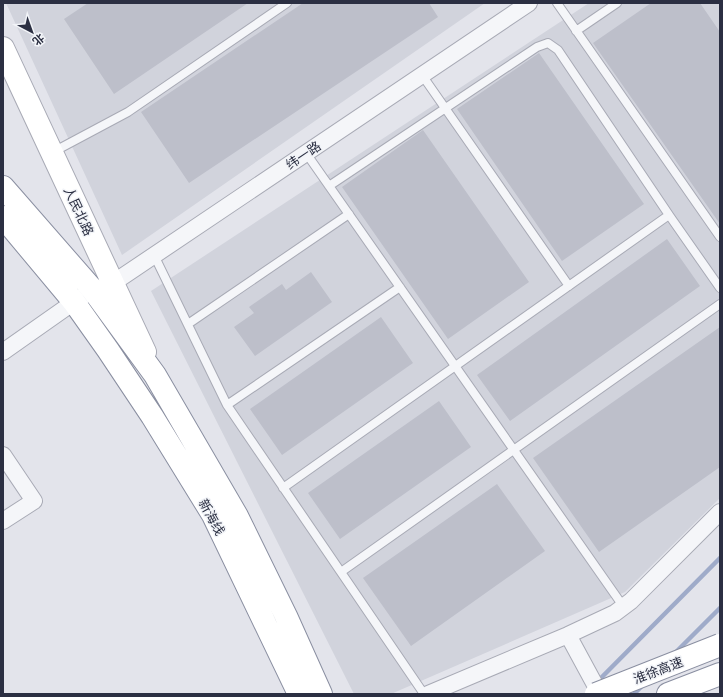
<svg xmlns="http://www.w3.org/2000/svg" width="723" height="697" font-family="'Archivo Narrow','Noto Sans SC',sans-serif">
<rect width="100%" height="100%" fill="#e3e4eb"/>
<path fill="#d1d3dc" d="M6,3h479l-363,252z
M589,3h131v495l-95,94 -234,102h-37l-203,-403z"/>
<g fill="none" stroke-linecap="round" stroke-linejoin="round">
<path stroke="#9fabc9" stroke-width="4.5" d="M675,653l45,-45
M597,682l123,-124
M634,694l9,-9"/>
</g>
<path fill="#bdbfca" d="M88,3h160l-134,91 -50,-75z
M303,3h126l9,14 -249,166 -48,-71z
M651,3h49l20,29v192l-127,-181z
M539,53l105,151 -82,57 -105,-152z
M423,130l106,152 -81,57 -106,-152z
M667,239l33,47 -190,135 -33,-46z
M311,272l21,30 -77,54 -21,-29 20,-14 -5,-6 33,-23 4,6z
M381,317l32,46 -131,92 -32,-46z
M720,327v140l-121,85 -66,-94z
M439,401l32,46 -131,92 -32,-46z
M497,484l48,67 -134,95 -48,-68z"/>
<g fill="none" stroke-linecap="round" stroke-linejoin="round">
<defs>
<path id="lane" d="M557,3l163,234
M576,31l41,-28
M422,75l147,211
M53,152l75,-40 159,-109
M306,153l317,453
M329,186l208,-139 11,-4 10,7 111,165
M154,255l73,150 197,289
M188,324l161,-110
M227,405l173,-118
M283,488l386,-273 51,73
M341,572l379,-268"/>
<path id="street" d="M3,352l71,-50 19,-12 20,-7 416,-280
M3,455l31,46 -31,20
M568,635l32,59
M428,694l140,-59 47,-22 16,-12 89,-89"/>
<path id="secondary" d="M3,48l142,304"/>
<path id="highway" d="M3,187l90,103 62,85 82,141 49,100 35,78
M3,217l71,85 34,48 44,66 61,99 86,179
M668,694l52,-20"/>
</defs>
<use href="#lane" stroke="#a8aab5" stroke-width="10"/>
<use href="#street" stroke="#a8aab5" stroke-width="18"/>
<use href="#secondary" stroke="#a8aab5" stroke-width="24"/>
<use href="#highway" stroke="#8a8fa1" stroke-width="24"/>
<use href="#lane" stroke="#f5f6f9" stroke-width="8"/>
<use href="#street" stroke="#f5f6f9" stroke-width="16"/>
<use href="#secondary" stroke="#fff" stroke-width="22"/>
<use href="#highway" stroke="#fff" stroke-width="22"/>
<defs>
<path id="highway-bridge" d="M596,694l124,-49"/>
</defs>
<use href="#highway-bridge" stroke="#8a8fa1" stroke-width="24" stroke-linecap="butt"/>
<use href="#highway-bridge" stroke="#fff" stroke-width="22"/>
</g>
<g text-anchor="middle" stroke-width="3" stroke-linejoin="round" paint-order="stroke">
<g font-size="13" fill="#2b2f42" stroke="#f2f4f8">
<text transform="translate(303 155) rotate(-34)" y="5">纬一路</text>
<text transform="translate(79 211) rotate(65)" y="5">人民北路</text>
<text transform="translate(212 517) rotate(61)" y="5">新海线</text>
<text transform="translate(658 670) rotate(-21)" y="5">淮徐高速</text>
</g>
</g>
<rect width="723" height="697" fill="none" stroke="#2b2f42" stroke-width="8"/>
<g transform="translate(32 32) rotate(139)" stroke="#f2f4f8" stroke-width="3" paint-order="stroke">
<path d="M0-3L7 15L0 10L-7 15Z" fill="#2b2f42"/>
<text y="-6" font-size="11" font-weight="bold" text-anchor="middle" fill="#2b2f42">北</text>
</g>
</svg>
